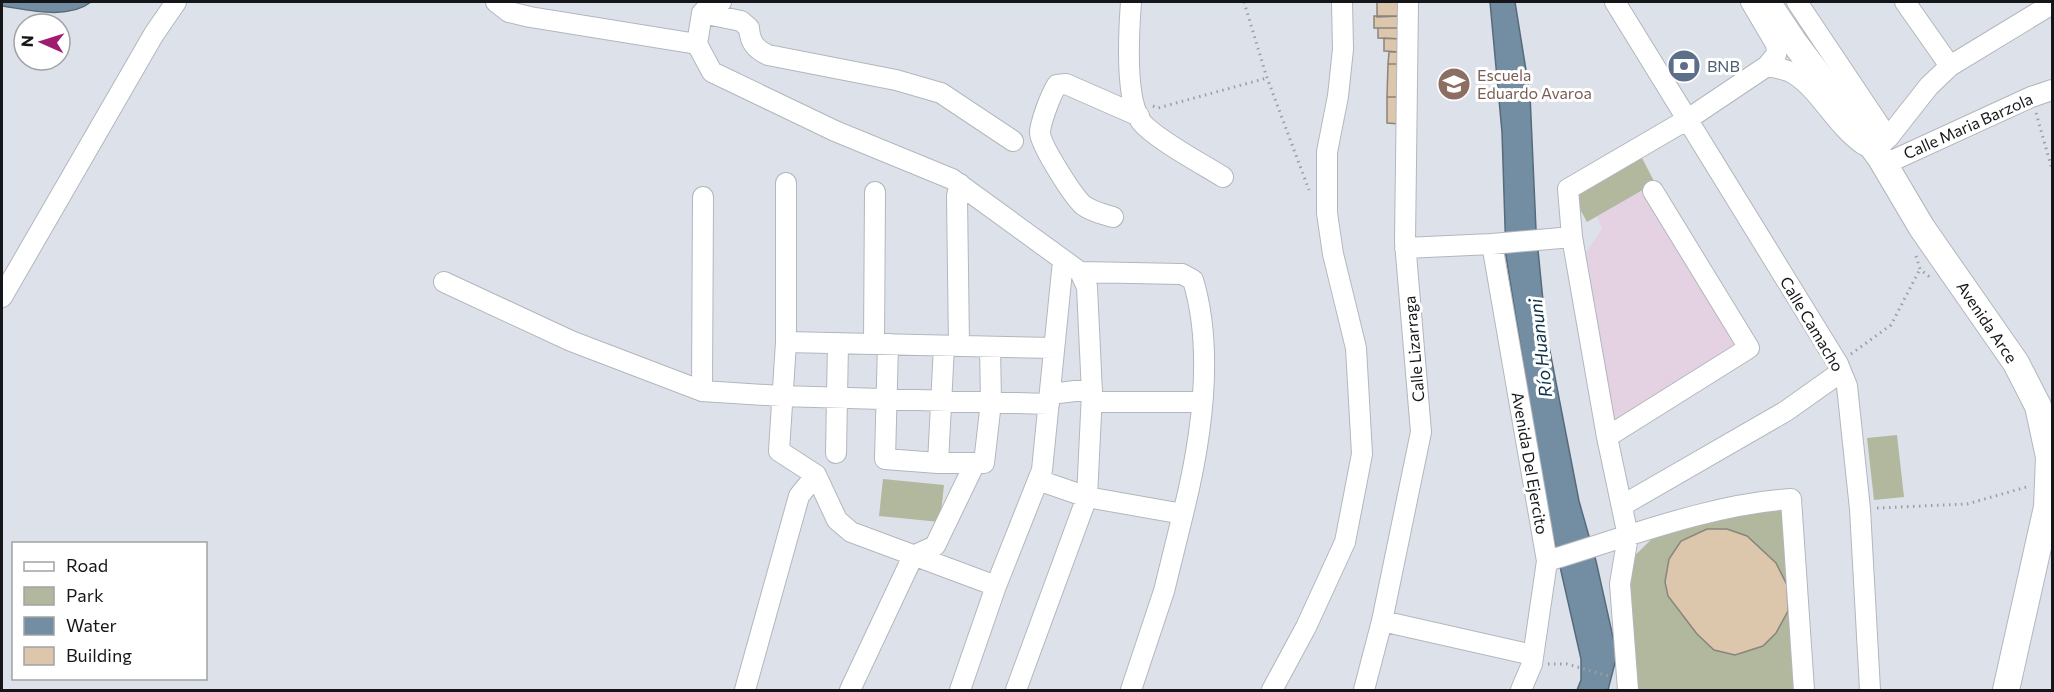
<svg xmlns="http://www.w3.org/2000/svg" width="2054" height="692" font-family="Commissioner,sans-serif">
<rect width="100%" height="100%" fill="#dde2ea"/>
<path fill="#e4d1e1" d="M1644,190l94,152 -130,83 -25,-168 19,-28 -5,-13z"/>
<path fill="#b2b89e" d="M1641,156l14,27 -68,39 -15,-27z
M1897,435l7,62 -30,3 -7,-62z
M883,479l61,6 -4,37 -61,-6z
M1771,504l13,10 12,176h-163l-8,-125 35,-34z"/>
<path fill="#738ea3" stroke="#576a7a" stroke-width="1.5" d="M2,2h89c-23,18 -62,8 -89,4z
M1490,2h25l15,93 6,135 10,101 33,170 17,60 21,94 -9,35h-31l4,-10v-21l-35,-154 -40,-249 -4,-124z"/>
<path fill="#ddc7ac" stroke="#8a847e" stroke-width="1.5" d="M1377,2h24v14l-24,1z
M1374,16h27v12h-27z
M1378,28h23v11l-23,-1z
M1384,38l17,1 -1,13 -16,-1z
M1389,52h11v12h-12z
M1388,64h12v33h-13z
M1387,97h13v27l-13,-1z
M1707,529h20l20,7 29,27 11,22 1,26 -12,22 -13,13 -28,9 -21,-5 -17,-16 -29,-38 -3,-14 4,-23 12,-18z"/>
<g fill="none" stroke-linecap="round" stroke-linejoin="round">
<defs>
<path id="minor" d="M496,2l13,10 21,5 167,27
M721,2l-11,3 -8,8 -5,31 15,28 123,59 117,48 128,93 7,15 5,106 -5,104 -71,193
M1131,2c-2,27 -6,94 9,118 10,16 64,45 83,57
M1615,2l223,362 9,22 13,123 10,181
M1751,2l26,44 -1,9 -9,11
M1797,2l91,136
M1905,2l45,64
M702,13l39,8 8,7c1,14 6,21 19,27l128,25 45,13 72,48
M1875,150l13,-12 41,-52 21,-20 102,-62
M1885,164l146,-67 21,-7
M1113,217c-10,-3 -21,-5 -30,-12 -10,-9 -42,-59 -43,-72 0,-10 11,-39 17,-48l9,-1 73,32
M1405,248l87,-4
M1080,272l102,2 11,6c22,73 8,162 -10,234
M444,282l127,59 131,50 79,5 268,8
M2,297l152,-263 22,-32
M786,342v-159
M874,344l1,-152
M888,344l-3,115 53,4h46l7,-61 -1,-55
M959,346l-2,-150 3,-12
M702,391l1,-194
M1050,394l42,-5
M1092,402h110
M1607,437l142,-89 -96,-157
M836,453l2,-110
M938,463l6,-117
M1038,480l49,17 96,17 -19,77 -33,99
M1623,505l163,-94 55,-39
M1547,561c77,-23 164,-57 244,-62l13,191
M996,586l-145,-54 -14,-12 -21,-45 -37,-24 7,-109 268,6
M1382,621l151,34
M745,690l54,-194 17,-21
M850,690l63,-134 22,-10 40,-83
M960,690l36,-104 46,-116 21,-209
M1272,690l34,-63 39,-85 17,-88 -6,-106 -23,-94 -6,-41v-61l11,-56 5,-47 -1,-47
M1364,690l18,-69 39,-189 -16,-190 3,-240
M1521,690l11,-26 15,-103 -55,-317 80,-7
M1628,690l-8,-106 8,-48 -21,-99 -35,-200 -4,-48 120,-70 79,-53c9,2 20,3 27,8 26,16 42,52 70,71"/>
<path id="major" d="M1767,2l26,39 87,116 42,71 94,135 22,43 11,51 -2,50 -41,183"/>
</defs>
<use href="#minor" stroke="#b2b7be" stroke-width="22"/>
<use href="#major" stroke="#b2b7be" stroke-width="28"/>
<path stroke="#9b9ea5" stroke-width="3" stroke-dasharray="1.5 4.5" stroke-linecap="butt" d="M1244,2l22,73 43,115
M1153,106l5,2 109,-30
M2036,113l16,56
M1916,256l4,13 12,10
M1851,354l40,-29 29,-56
M1877,508l90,-4 63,-18
M1548,664h19l45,13"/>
<use href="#minor" stroke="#fff" stroke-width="20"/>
<use href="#major" stroke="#fff" stroke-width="26"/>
</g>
<defs>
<symbol id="bank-disc" viewBox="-11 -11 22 22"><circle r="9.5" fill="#5c6f8a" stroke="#fff"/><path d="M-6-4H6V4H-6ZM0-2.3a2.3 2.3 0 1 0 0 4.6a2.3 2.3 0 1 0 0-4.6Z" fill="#fff"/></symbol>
<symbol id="school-disc" viewBox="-11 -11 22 22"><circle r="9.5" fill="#8d6e63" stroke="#fff"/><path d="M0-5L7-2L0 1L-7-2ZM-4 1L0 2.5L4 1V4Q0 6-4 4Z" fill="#fff"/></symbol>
</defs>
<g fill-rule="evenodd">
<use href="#bank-disc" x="1665" y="47" width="38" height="38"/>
<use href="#school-disc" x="1435" y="65" width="38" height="38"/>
</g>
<g text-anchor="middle" stroke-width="6" stroke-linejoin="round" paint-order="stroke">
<g font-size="16" fill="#4e5e75" stroke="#fff" text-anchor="start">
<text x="1707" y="72">BNB</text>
</g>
<g font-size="16" fill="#785e54" stroke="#fff" text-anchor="start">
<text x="1477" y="81">Escuela<tspan x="1477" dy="18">Eduardo Avaroa</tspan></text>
</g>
<g font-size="16" fill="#151619" stroke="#fff">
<text transform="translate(1968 126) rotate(-24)" y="6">Calle Maria Barzola</text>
<text transform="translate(1987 322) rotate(56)" y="6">Avenida Arce</text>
<text transform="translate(1812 324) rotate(59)" y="6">Calle Camacho</text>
<text transform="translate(1414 349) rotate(-95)" y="6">Calle Lizarraga</text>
<text transform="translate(1530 463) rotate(80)" y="6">Avenida Del Ejercito</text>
</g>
<g font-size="18" font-style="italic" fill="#0d3149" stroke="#fff">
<text transform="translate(1541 348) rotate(-96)" y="6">Río Huanuni</text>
</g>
</g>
<rect width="2054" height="692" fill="none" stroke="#151619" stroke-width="6"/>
<rect x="12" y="542" width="195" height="138" fill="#ffffff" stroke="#a1a2a3" stroke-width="1.5"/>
<rect x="24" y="562" width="30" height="9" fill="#ffffff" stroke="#a1a2a3" stroke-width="1.5"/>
<text x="66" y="572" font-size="18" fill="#151619">Road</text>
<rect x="24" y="587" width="30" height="18" fill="#b2b89e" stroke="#a1a2a3" stroke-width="1.5"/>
<text x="66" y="602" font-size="18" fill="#151619">Park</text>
<rect x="24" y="617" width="30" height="18" fill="#738ea3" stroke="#a1a2a3" stroke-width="1.5"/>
<text x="66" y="632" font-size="18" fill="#151619">Water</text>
<rect x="24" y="647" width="30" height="18" fill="#ddc7ac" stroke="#a1a2a3" stroke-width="1.5"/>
<text x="66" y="662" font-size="18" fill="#151619">Building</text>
<g transform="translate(42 42) rotate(273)"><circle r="28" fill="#ffffff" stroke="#a1a2a3" stroke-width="1.5"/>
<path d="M0-4.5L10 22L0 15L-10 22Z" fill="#9f1d6e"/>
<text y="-9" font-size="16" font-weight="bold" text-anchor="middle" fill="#151619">N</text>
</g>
</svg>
